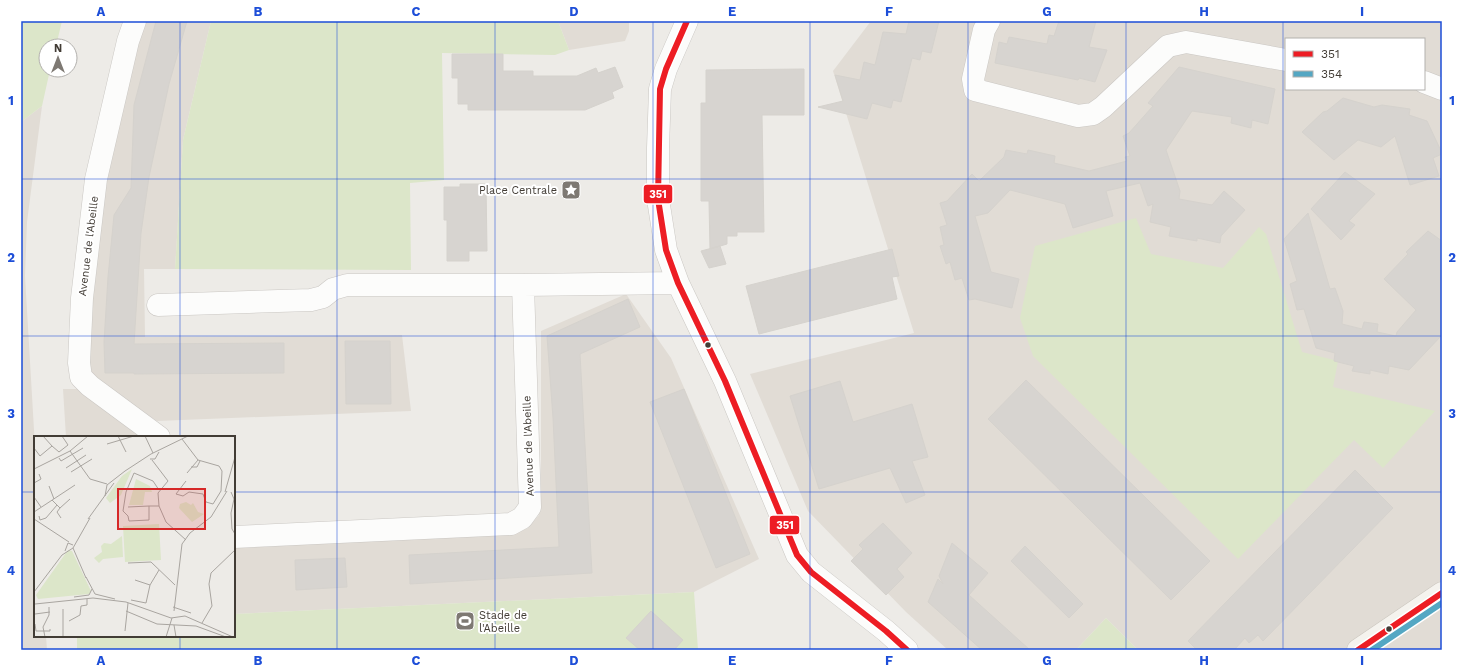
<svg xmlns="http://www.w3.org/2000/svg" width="1463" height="671" font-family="'Work Sans',sans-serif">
<rect width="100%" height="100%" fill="#edebe7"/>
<path fill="#e1dcd5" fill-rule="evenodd" d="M139,21h72l-28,119 -8,129h-31l1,68 257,-2 9,76 -254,10 -71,-42 12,-160z
M558,21h71v10l-4,10 -56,9z
M871,21h571v629h-304l-32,-32 -30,32h-128l-42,-38 -98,-101 -58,-137 164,-41 -81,-262zM1286,39h138v50h-138z
M42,106l-15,116 -2,54 10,171v189h11l1,14h-26v-528z
M626,294l45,64 88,201 -65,33 -460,22v-67h26l255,-15 13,-4 11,-13 2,-11v-173z
M63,389h20l69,48h-86z"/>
<path fill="#dce6c9" d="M21,21h41l-6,25h-10v24h4l-8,36 -21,16z
M211,21h347l11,29 -14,5 -113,-2 2,127 -34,3 1,87 -236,-1 8,-129z
M1136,218l15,36 72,14 36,-41 7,7 36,118 36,9 -5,26 102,24 -52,57 -29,-28 -116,119 -205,-203 -13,-38 15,-72z
M694,592l4,58h-621v-14h157v-22z
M1106,618l32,32h-62z"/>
<path fill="#d7d4d0" stroke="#d5d2cd" d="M156,21h31l-18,63 -20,93 -8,56 -7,111 150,-1v30l-150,1v-1h-29l-1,-31 4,-65 6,-62 17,-27 3,-83z
M909,21h30l-8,32 -9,-2 -2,9 -8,-2 -11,44 -8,-2 -2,8 -19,-5 -5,16 -49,-12 25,-6 -8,-26 25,5 4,-18 11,3 8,-33 23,2z
M1059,21h37l-7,26 18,3 -12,32 -16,-4 -1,2 -83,-17 4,-21 8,2 2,-7 38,7 2,-9 5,1z
M452,54h51v17h30v5h44l19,-8 2,5 17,-6 8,20 -11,5 2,6 -29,12h-117v-6h-10v-26h-6z
M1179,67l96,22 -7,35 -16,-4 -1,8 -20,-5 1,-6 -40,-6 -26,39 14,41 -1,8 33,6 12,-14 21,19 -24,26 -1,7 -23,-5v3l-28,-5 2,-9 -21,-5 3,-18 -5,2 -8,-23 -34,8 7,25 -40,12 -8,-24 -55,-14 -22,23 -13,3 16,56 28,7 -7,29 -37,-9 -6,1 -7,-22 -7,2 -5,-18 -4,2 -6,-18 4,-1 -4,-18 7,-2 -7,-22 7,-2 25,-27 7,7 25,-24 2,-7 21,4 1,-4 27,6 -1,7 35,8 38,-10 -2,-4 5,-1 -7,-20 6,-3 24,-27 -5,-3z
M804,69v46h-42l2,117h-27v4h-10v8l-17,5 -1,-48h-8v-98h5v-33z
M1343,98l31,9 8,-2 28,4 -1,6 18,6 15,32v1l-9,4 6,18 -29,9 -15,-49 -14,11 -23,-7 -24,20 -32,-28 21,-20 4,-1z
M1345,172l30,22 -26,27 6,4 -14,15 -30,-31z
M460,184h26l1,67h-18v10h-22v-41h-3v-33h16z
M1308,213l22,76 5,-1 8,23 -1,13 20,5 2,-7 14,2 -1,8 19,4 1,-4 19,-22 -32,-31 24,-25 -2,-2 22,-21 14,10v94l-33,35 -20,-4 -1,8 -18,-4v4l-18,-3 2,-5 -20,-5 1,-8 -19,-5 -12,-39 -7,1 -7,-26 7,-3 -13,-42z
M720,246l6,18 -17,4 -8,-17z
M892,249l7,27 -7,1 5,22 -138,35 -13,-48z
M628,299l12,28 -60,27 12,219 -182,11 -1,-29 150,-8 -6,-129 -6,-82z
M345,341h45l1,63h-45z
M1026,380l184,181 -39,39 -183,-181z
M840,381l13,41 59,-18 16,53 -16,4 13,34 -19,8 -16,-35 -71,21 -29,-93z
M684,389l66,165 -34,14 -66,-166z
M1355,470l38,38 -130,133 -5,-6 -9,8 -4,-5 -11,12h-37l-9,-9z
M883,523l29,30 -15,16 7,8 -18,18 -35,-34 12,-12 -4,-4z
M952,543l36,30 -19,22 61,55h-48l-54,-48 10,-23 5,5 -4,-8z
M1025,546l58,58 -14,14 -58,-57z
M345,558l2,29 -51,3 -1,-30z
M651,611l32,29 -9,10h-34l-14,-12z"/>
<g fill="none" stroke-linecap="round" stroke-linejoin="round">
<defs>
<path id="street" d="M135,21l-7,20 -32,138 -14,119 -3,65 2,14 9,9 69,51
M687,21l-21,48 -6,20 -2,59v51l8,51 12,33 47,98 72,174 14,17 75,59 21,19
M989,21l-5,9 -11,49 2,11 103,26 15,-2 10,-7 65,-61 18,-4 100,18
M1424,82l18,7
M158,305l153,-5 12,-3 10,-8 14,-4h176
M234,537l277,-13 11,-6 8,-11 -7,-222 155,-2"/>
<path id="secondary" d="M1358,650l84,-57"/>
</defs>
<use href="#street" stroke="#cac7c3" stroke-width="23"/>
<use href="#secondary" stroke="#ccc7bf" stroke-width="23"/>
<use href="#street" stroke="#fcfcfb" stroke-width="22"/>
<use href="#secondary" stroke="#f5f3ee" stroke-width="22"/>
<defs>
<path id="bus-1" d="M687,21l-21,48 -6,20 -2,110 8,51 12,33 47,98 72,174 14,17 75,59 21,19
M1358,650l84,-57"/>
<path id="bus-2" d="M1372,650l70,-47"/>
</defs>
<use href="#bus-1" stroke="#fff" stroke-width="9"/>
<use href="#bus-2" stroke="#fff" stroke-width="9"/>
<use href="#bus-1" stroke="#ed1d24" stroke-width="6"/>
<use href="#bus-2" stroke="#54a7c3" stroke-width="6"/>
</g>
<path fill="none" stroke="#1d4ed8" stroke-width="1" stroke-opacity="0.55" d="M180,21v416M337,21v629M495,21v629M653,21v629M810,21v629M968,21v629M1126,21v629M1283,21v629M21,179h1421M21,336h1421M21,492h14M234,492h1208M180,636v14"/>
<defs>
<symbol id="sight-square" viewBox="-11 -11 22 22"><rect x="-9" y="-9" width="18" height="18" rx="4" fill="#7e7973" stroke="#fff"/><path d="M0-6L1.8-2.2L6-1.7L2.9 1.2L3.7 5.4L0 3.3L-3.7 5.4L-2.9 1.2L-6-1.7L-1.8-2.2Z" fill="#fff"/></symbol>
<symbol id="stadium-square" viewBox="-11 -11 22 22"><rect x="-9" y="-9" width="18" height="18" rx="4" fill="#7e7973" stroke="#fff"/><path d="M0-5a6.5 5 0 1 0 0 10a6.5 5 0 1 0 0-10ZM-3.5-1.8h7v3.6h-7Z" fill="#fff"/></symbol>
</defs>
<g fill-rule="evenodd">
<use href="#sight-square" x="560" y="179" width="22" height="22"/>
<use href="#stadium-square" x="454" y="610" width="22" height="22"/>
</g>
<g fill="#423c35" stroke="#fff" stroke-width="1.5">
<circle cx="708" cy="345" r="3.5"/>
<circle cx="1389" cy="629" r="3.5"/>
</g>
<g text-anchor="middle" stroke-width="4" stroke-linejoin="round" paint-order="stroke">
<g font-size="11" fill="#423c35" stroke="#fff" text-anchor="end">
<text x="557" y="194">Place Centrale</text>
<text x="479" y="619" text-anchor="start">Stade de<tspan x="479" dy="13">l'Abeille</tspan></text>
</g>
<g font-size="11" fill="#423c35" stroke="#fff">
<text transform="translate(88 246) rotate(-83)" y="4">Avenue de l'Abeille</text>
<text transform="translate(528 446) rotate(-92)" y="4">Avenue de l'Abeille</text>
</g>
</g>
<g transform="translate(34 436)">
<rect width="201" height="201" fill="#edebe7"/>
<path d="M98,33l-11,26 -11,8 -4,-5 16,-22zM102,43l14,7 2,6h-7l-2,13h-14zM152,66l5,3 2,-2 5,9 6,2 -12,8 -13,-14 1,-4zM125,88l2,36 -36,2 -2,-36zM88,100l1,21 -20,2 -4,4 -5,-5 8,-6 -1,-6 3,-3 7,1zM34,114l4,1 19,40 -2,3 -51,5 -2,-4z" fill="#dce6c9"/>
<path fill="none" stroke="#a9a5a0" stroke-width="1" d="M84,0l8,16M111,0l8,17M148,3l16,21 21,6 3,5 -1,20 -8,13 -7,-2 -3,-8 -14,-2 -6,4 -7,-2 10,-13M73,8l27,-8M18,10l7,6 9,-7 -6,-9M0,12l6,8 12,-10 -9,-10M36,15l20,28 17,5M25,22l2,3 22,-13M116,23h5l4,-7M118,24l16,21 -10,12 1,13 7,16 20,18M157,31h6l3,-6M32,32l20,-13M0,33l36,-18 18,-15M37,36l21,-13M153,37l11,-13M0,47l7,-4 -2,-5M15,50l5,13M191,56l10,-35M197,56l3,7 -3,14 1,16 3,5M71,60l2,-11 18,-14 26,-17 37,-18M0,61l7,10M18,64l8,8 10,-9M125,70h-10v14l-20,1 -1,-5 -5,-5 3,-19 8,-19 19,8 6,9M94,71l21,-1M26,72l-3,4 4,6M0,76l41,-27M5,80l1,4 6,-2 11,-13M0,83l35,23M54,83l26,-36M39,112l13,30M31,115l3,-8 5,2M94,127l23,-1 24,23M52,141l9,17 20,5M101,144l15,5M0,156l28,-37 11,-7 17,-30M40,161l15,-2 3,-6M97,164l15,3 4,-18 9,-15M1,168l58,-6 33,4 45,16 14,-2 48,21M139,171l18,6M29,173v28M92,175l31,13 39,2 30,11M140,175l8,-67 8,-11 21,-16 16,-26M1,178l15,-2M35,185l11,-6 1,-9 6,-1v-6M168,187l10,-17 -3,-22 2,-11 24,-23M1,188l1,7h14v-2M140,189l2,12M91,195l3,-28M11,201l-2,-10 6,-12v-8M132,201l6,-19"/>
<path fill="#d62828" fill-opacity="0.15" stroke="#d62828" stroke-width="2" d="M84,53h87v40h-87z"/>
<rect width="201" height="201" fill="none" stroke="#423c35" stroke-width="2"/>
</g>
<g stroke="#fff" stroke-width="1.5">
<rect x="643" y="184" width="30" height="20" rx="4" fill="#ed1d24"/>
<rect x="769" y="515" width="31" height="20" rx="4" fill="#ed1d24"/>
</g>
<g font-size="11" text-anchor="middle" font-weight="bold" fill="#fff">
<text x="658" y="198">351</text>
<text x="785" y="529">351</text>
</g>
<rect width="1463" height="671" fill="none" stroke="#ffffff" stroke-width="44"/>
<rect x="1285" y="38" width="140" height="52" fill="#ffffff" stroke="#b3b1ae"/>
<rect x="1293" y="51" width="20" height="6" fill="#ed1d24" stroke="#b3b1ae"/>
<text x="1321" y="58" font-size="12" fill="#423c35">351</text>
<rect x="1293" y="71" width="20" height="6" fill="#54a7c3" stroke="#b3b1ae"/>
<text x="1321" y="78" font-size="12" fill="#423c35">354</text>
<g transform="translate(58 58)"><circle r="19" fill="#ffffff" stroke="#b3b1ae"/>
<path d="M0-3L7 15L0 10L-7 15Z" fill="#7e7973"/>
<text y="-6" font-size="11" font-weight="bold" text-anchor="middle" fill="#423c35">N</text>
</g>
<rect x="22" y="22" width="1419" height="627" fill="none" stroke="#1d4ed8" stroke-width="1.5"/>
<g font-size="13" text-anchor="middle" font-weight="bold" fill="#1d4ed8">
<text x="101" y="16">A</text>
<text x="258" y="16">B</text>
<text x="416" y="16">C</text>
<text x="574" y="16">D</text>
<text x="732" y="16">E</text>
<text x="889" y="16">F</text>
<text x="1047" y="16">G</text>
<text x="1204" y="16">H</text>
<text x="1362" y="16">I</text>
<text x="11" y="105">1</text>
<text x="1452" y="105">1</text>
<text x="11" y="262">2</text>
<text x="1452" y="262">2</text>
<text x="11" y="418">3</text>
<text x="1452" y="418">3</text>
<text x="11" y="575">4</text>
<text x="1452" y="575">4</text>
<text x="101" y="665">A</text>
<text x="258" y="665">B</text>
<text x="416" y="665">C</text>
<text x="574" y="665">D</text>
<text x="732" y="665">E</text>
<text x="889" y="665">F</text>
<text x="1047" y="665">G</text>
<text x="1204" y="665">H</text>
<text x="1362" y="665">I</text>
</g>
</svg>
